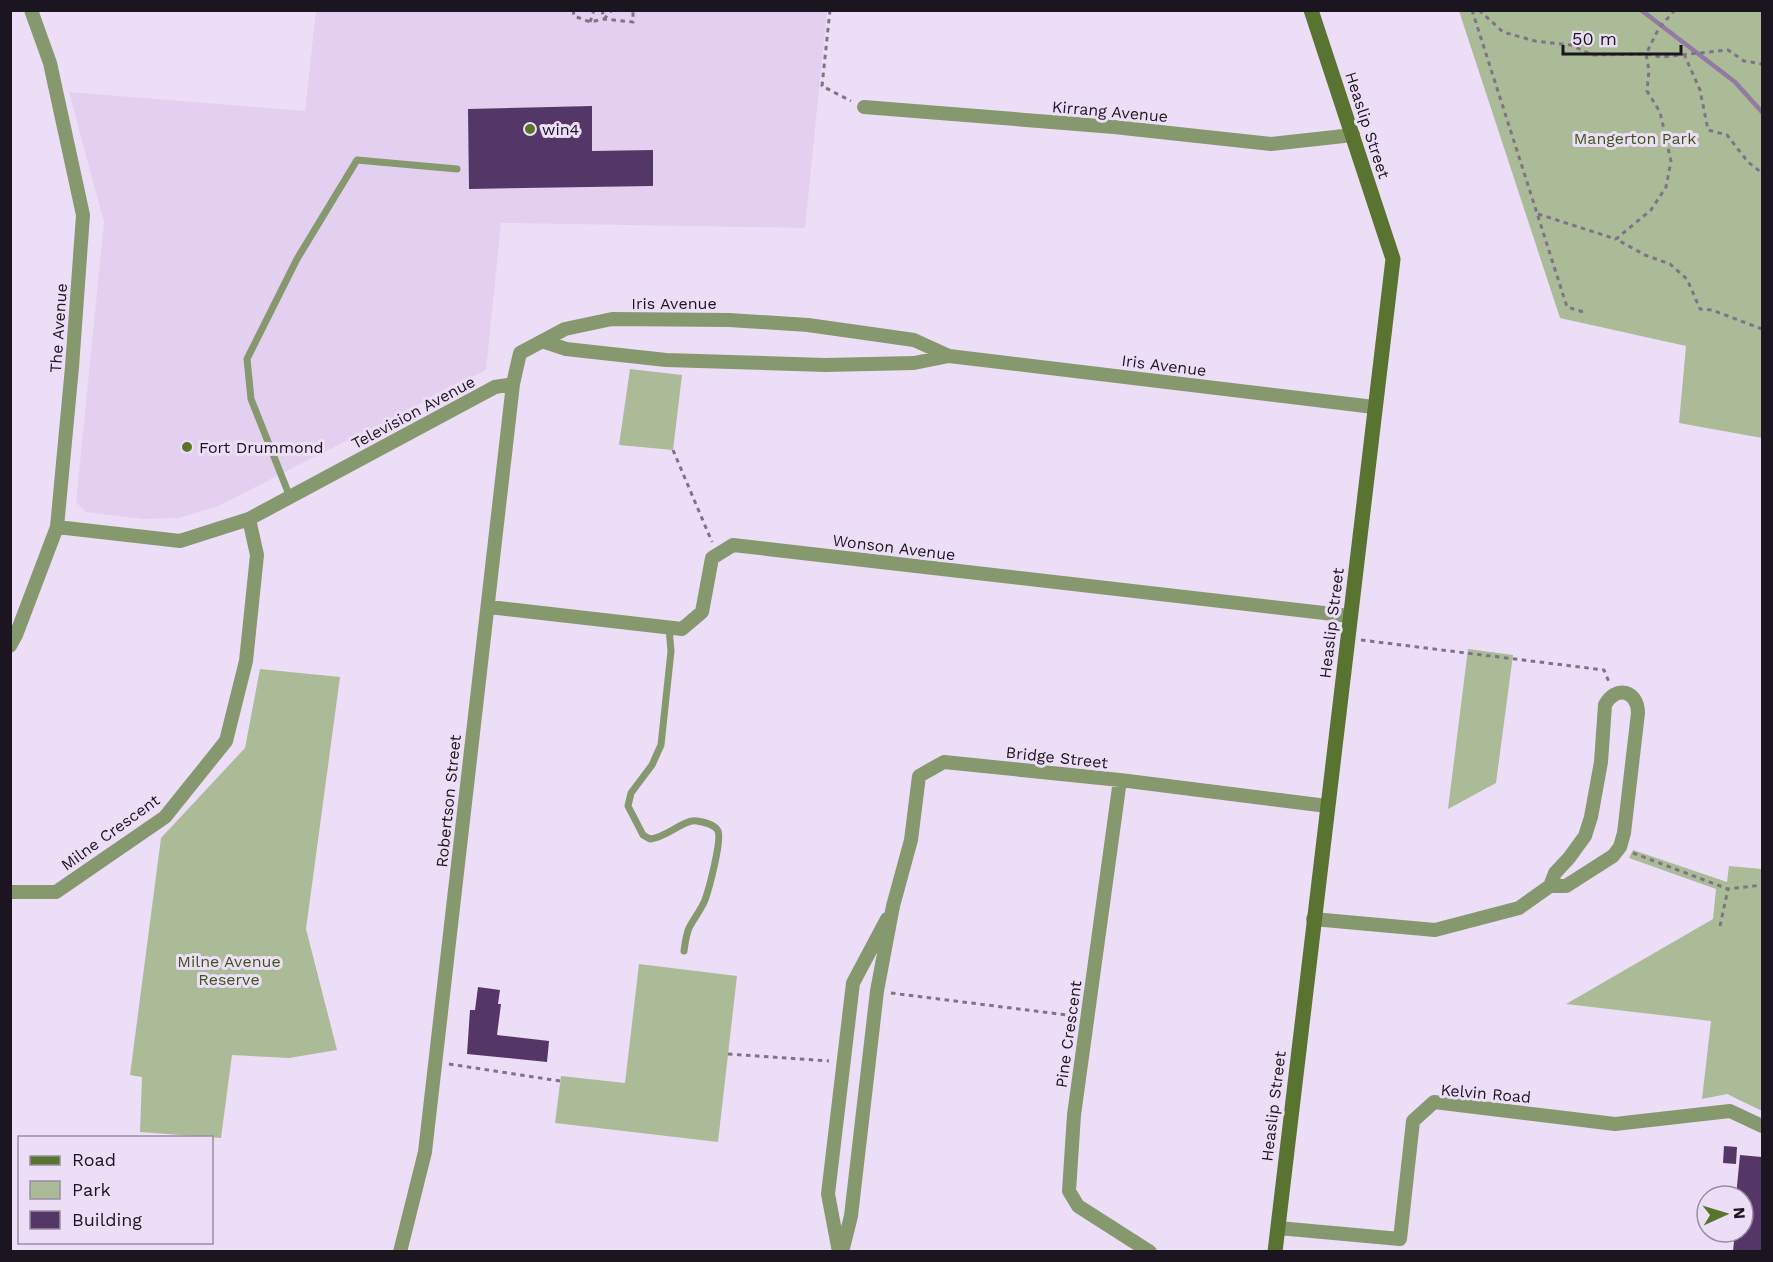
<svg xmlns="http://www.w3.org/2000/svg" width="1773" height="1262" font-family="'Work Sans',sans-serif">
<rect width="100%" height="100%" fill="#eddef7"/>
<path fill="#e3d0f0" d="M316,11h511l-22,217 -304,-5 -15,147 -268,136 -39,12 -36,1 -57,-7 -10,-10 28,-280 -35,-130 236,19z"/>
<path fill="#abbb98" d="M1459,11h303v427l-83,-15 7,-77 -126,-28z
M630,369l52,6 -9,75 -54,-5z
M1468,649l45,6 -17,128 -48,26z
M260,669l80,8 -34,252 31,121 -48,8 -57,-3 -11,83 -81,-6 2,-55 -12,-2 31,-237 84,-90z
M1633,850l94,32 2,-16 33,3v242l-35,-17 -25,5 9,-78 -145,-17 147,-85 3,-30 -87,-31z
M639,964l98,12 -19,166 -163,-19 6,-47 64,7z"/>
<g fill="none" stroke-linecap="round" stroke-linejoin="round">
<path stroke="#937aa3" stroke-width="4.5" d="M1641,10l94,72 27,30"/>
</g>
<path fill="#543766" d="M592,106v45l61,-1v36l-184,3 -1,-80z
M478,987l22,3 -2,14h3l-4,31 52,6 -2,21 -80,-8 3,-44h5z
M1724,1146l13,1 -1,17 -13,-1z
M1740,1155l22,2v94h-29l2,-19h8v-36h-7z"/>
<g fill="none" stroke-linecap="round" stroke-linejoin="round">
<path stroke="#7e7485" stroke-width="3" stroke-dasharray="4.5 4.5" stroke-linecap="butt" d="M573,10l1,6 16,6 14,-3 29,3v-12
M602,10l2,9
M830,10l-8,76 29,15
M1472,10l95,297 20,6
M1479,10l24,22 32,9 36,4 21,10 54,-1 15,3 67,-7 16,11 18,3
M1675,10l-16,18 -13,26 3,16 -2,21 13,21 11,49 -5,26 -15,23 -35,29 29,16 25,9 17,15 13,30 12,1 50,19
M604,19l8,-9
M590,22l4,-12
M1684,54l16,36 8,40 19,5 21,27 14,11
M1538,214l78,25
M673,450l39,92
M1361,640l243,30 5,12
M1633,853l95,36 34,-4
M1720,926l8,-37
M891,993l184,23
M728,1054l101,7
M449,1064l111,17"/>
<path stroke="#86986e" stroke-width="7" d="M290,497l-39,-98 -4,-40 50,-100 60,-99 100,9
M669,628l2,23 -10,94 -9,20 -21,28 -3,13 15,29 7,4c17,-1 33,-20 47,-18 7,1 18,4 21,10 4,9 -9,58 -13,69 -4,10 -11,18 -16,28 -3,7 -4,16 -5,23"/>
<path stroke="#86986e" stroke-width="14" d="M864,107l250,20 157,17 82,-9
M542,341l24,8 100,11 159,5 89,-2 35,-7
M57,527l123,14 69,-22 246,-132 18,-3
M489,607l193,22 20,-17 10,-54 21,-13 617,71
M10,646l6,-11 41,-108 15,-160 11,-152 -33,-152 -19,-53
M1120,780l-46,335 -5,76 9,15 72,46
M10,892h46l109,-75 61,-76 20,-80 11,-106 -8,-36
M1313,919l122,11 84,-22 31,-22 5,-13 14,-15 16,-22 6,-19 10,-55 4,-57c10,-20 33,-15 33,8l-14,120 -4,14 -7,9 -47,30h-16
M1278,1228l122,11 13,-118 21,-19 181,22 115,-13 32,15
M400,1252l25,-100 88,-768 7,-31 45,-24 47,-10 117,1 79,5 106,15 35,16 425,51
M839,1252l-11,-58 25,-211 34,-64
M842,1252l9,-36 26,-225 16,-85 18,-66 8,-64 25,-14 176,18 207,26"/>
<path stroke="#597331" stroke-width="15" d="M1275,1252l118,-993 -82,-249"/>
</g>
<g fill="#59752a" stroke="#eddef7" stroke-width="2">
<circle cx="530" cy="129" r="6"/>
<circle cx="187" cy="447" r="6"/>
</g>
<g text-anchor="middle" stroke-width="6" stroke-linejoin="round" paint-order="stroke">
<g font-size="16" fill="#1a151e" stroke="#eddef7">
<text transform="translate(1110 111) rotate(5)" y="6">Kirrang Avenue</text>
<text transform="translate(1368 125) rotate(72)" y="6">Heaslip Street</text>
<text x="674" y="309">Iris Avenue</text>
<text transform="translate(58 328) rotate(-86)" y="6">The Avenue</text>
<text transform="translate(1164 365) rotate(7)" y="6">Iris Avenue</text>
<text transform="translate(413 412) rotate(-28)" y="6">Television Avenue</text>
<text transform="translate(894 547) rotate(7)" y="6">Wonson Avenue</text>
<text transform="translate(1331 623) rotate(-83)" y="6">Heaslip Street</text>
<text transform="translate(1057 757) rotate(6)" y="6">Bridge Street</text>
<text transform="translate(448 801) rotate(-84)" y="6">Robertson Street</text>
<text transform="translate(110 832) rotate(-36)" y="6">Milne Crescent</text>
<text transform="translate(1068 1034) rotate(-82)" y="6">Pine Crescent</text>
<text transform="translate(1486 1093) rotate(5)" y="6">Kelvin Road</text>
<text transform="translate(1273 1106) rotate(-83)" y="6">Heaslip Street</text>
</g>
<g font-size="16" fill="#1a151e" stroke="#eddef7" text-anchor="start">
<text x="542" y="135">win4</text>
<text x="199" y="453">Fort Drummond</text>
</g>
<g font-size="16" fill="#3e5518" stroke="#eddef7">
<text x="1635" y="144">Mangerton Park</text>
<text x="229" y="967">Milne Avenue<tspan x="229" dy="18">Reserve</tspan></text>
</g>
</g>
<rect width="1773" height="1262" fill="none" stroke="#1a151e" stroke-width="24"/>
<rect x="18" y="1136" width="195" height="108" fill="#eddef7" stroke="#998ea0" stroke-width="1.5"/>
<rect x="30" y="1156" width="30" height="9" fill="#597331" stroke="#998ea0" stroke-width="1.5"/>
<text x="72" y="1166" font-size="18" fill="#1a151e">Road</text>
<rect x="30" y="1181" width="30" height="18" fill="#abbb98" stroke="#998ea0" stroke-width="1.5"/>
<text x="72" y="1196" font-size="18" fill="#1a151e">Park</text>
<rect x="30" y="1211" width="30" height="18" fill="#543766" stroke="#998ea0" stroke-width="1.5"/>
<text x="72" y="1226" font-size="18" fill="#1a151e">Building</text>
<g transform="translate(1725 1214) rotate(86)"><circle r="28" fill="#eddef7" stroke="#998ea0" stroke-width="1.5"/>
<path d="M0-4.5L10 22L0 15L-10 22Z" fill="#59752a"/>
<text y="-9" font-size="16" font-weight="bold" text-anchor="middle" fill="#1a151e">N</text>
</g>
<path d="M1563 45v9h118v-9" fill="none" stroke="#1a151e" stroke-width="3"/>
<text x="1572" y="45" font-size="18" fill="#1a151e" stroke="#eddef7" stroke-width="4.5" paint-order="stroke">50 m</text>
</svg>
